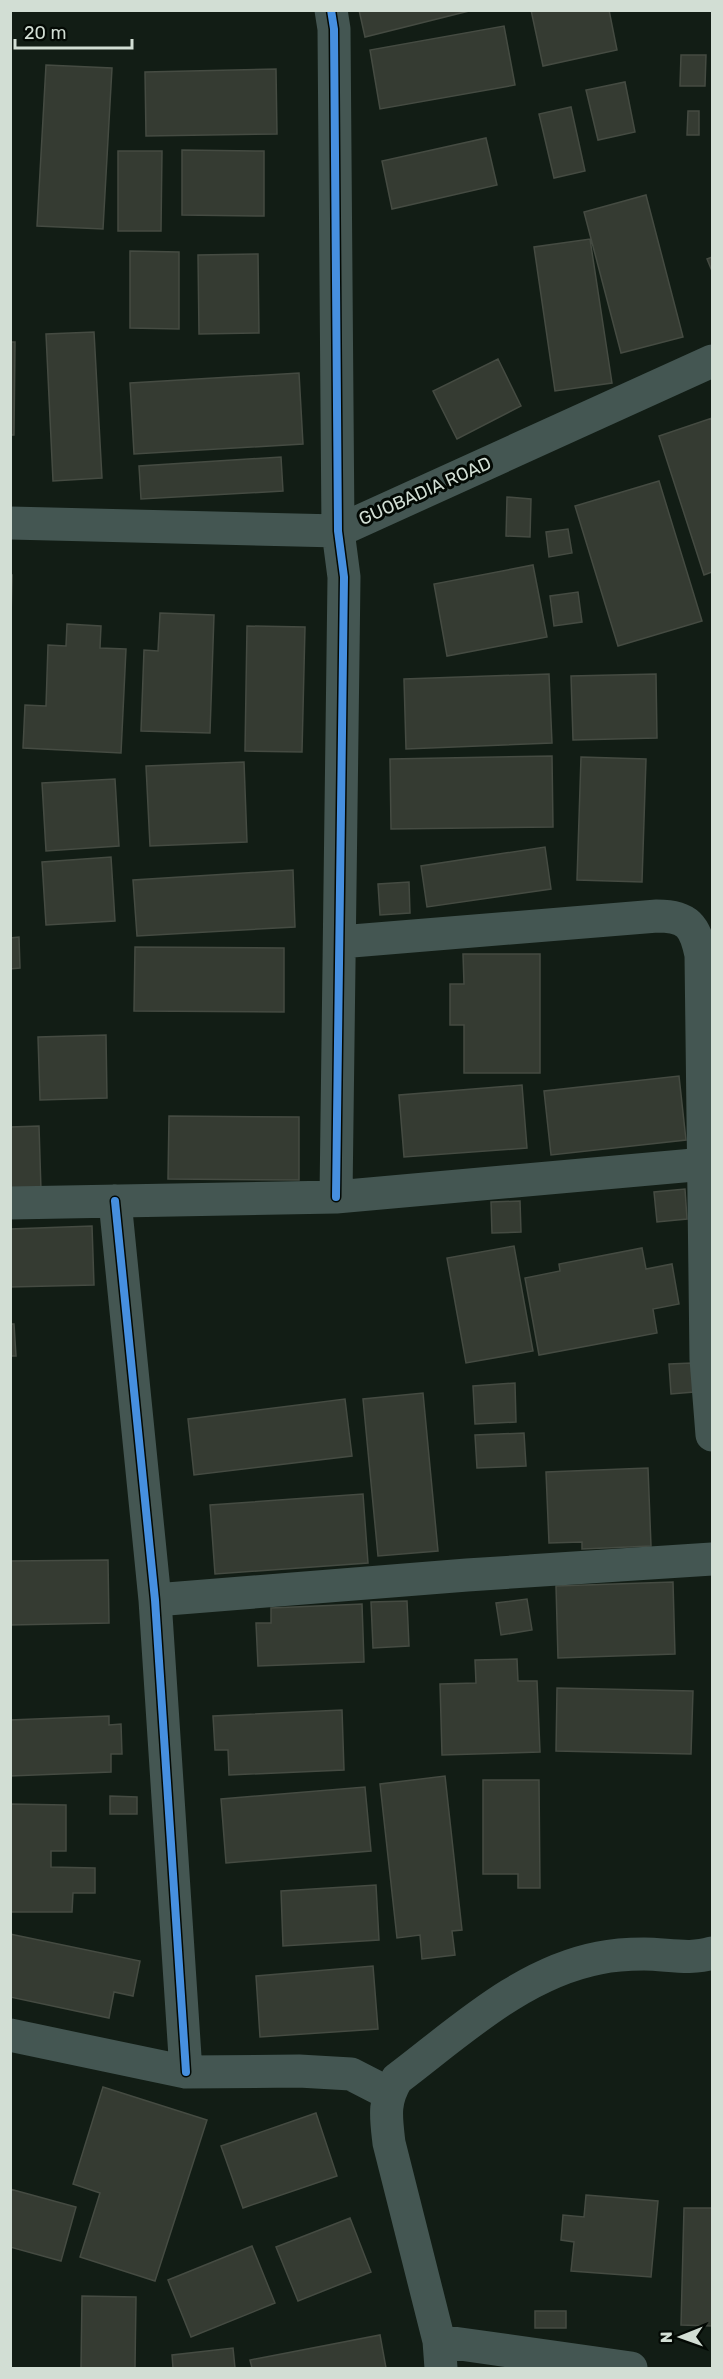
<svg xmlns="http://www.w3.org/2000/svg" width="723" height="2379" font-family="Rubik,sans-serif">
<rect width="100%" height="100%" fill="#121d15"/>
<path fill="#353b32" stroke="#454b42" stroke-width="1.5" d="M359,10h114l-108,27z
M531,10h78l8,40 -74,16z
M504,26l11,59 -135,24 -10,-59z
M681,55h25l-1,31h-25z
M46,65l66,3 -9,161 -66,-3z
M276,69l1,65 -131,2 -1,-64z
M625,82l10,50 -37,8 -12,-50z
M571,107l14,64 -31,7 -15,-64z
M688,111h11v24h-12z
M486,138l11,47 -105,24 -10,-48z
M182,150l82,1v65l-82,-1z
M118,151h44l-1,80h-43z
M646,195l37,142 -62,16 -37,-141z
M590,239l22,144 -57,8 -21,-144z
M130,251l49,1v77l-49,-1z
M258,254l1,79 -60,1 -1,-79z
M712,257v14l-5,-12z
M94,332l8,146 -49,3 -7,-147z
M10,342h5l-1,93h-4z
M498,359l23,47 -64,33 -24,-48z
M299,373l4,71 -169,10 -4,-71z
M712,418v154l-8,3 -45,-139z
M281,457l2,34 -142,8 -2,-33z
M659,481l43,140 -84,25 -43,-140z
M507,497l24,2 -1,38 -24,-1z
M568,529l4,24 -23,4 -3,-25z
M533,565l14,72 -100,19 -13,-72z
M10,575h2l-1,45h-1z
M578,592l4,30 -28,4 -4,-30z
M160,613l54,2 -4,118 -69,-2 3,-81 14,1z
M67,624l34,2 -1,22 26,1 -5,104 -98,-5 2,-43 21,1 2,-61 18,1z
M247,626l58,1 -3,125 -57,-1z
M549,674l3,69 -146,6 -2,-70z
M656,674l1,64 -84,2 -2,-64z
M552,756l1,71 -162,2 -1,-70z
M581,757l65,2 -4,123 -65,-2z
M244,762l3,80 -97,4 -4,-80z
M115,779l4,67 -73,5 -4,-68z
M545,847l6,42 -124,18 -6,-41z
M111,857l4,64 -69,4 -4,-63z
M293,870l2,57 -158,9 -4,-56z
M409,882l1,31 -30,2 -2,-31z
M19,937l1,31 -10,1v-31z
M135,947l149,1v64l-150,-1z
M463,954h77v119h-76v-48h-14v-41h14z
M106,1035l1,63 -67,2 -2,-63z
M679,1076l7,64 -135,15 -7,-64z
M522,1085l5,63 -123,9 -5,-62z
M169,1116l130,1v63l-131,-1z
M39,1126l2,64 -31,1v-64z
M685,1189l2,30 -30,3 -3,-30z
M520,1201l1,31 -29,1 -1,-31z
M92,1226l2,59 -84,2v-58z
M514,1246l19,105 -67,12 -19,-105z
M642,1248l4,21 26,-5 7,40 -26,5 4,24 -118,22 -14,-77 35,-7 -1,-7z
M10,1324h4l2,32h-6z
M692,1363l2,29 -23,2 -2,-30z
M515,1383l1,39 -41,2 -2,-38z
M423,1393l15,158 -60,5 -15,-157z
M345,1399l7,57 -158,19 -6,-56z
M524,1433l2,33 -49,2 -2,-33z
M648,1468l3,78 -69,3v-7l-33,1 -3,-71z
M363,1494l5,69 -153,11 -5,-69z
M108,1560l1,63 -99,2v-64z
M673,1582l2,72 -117,4 -2,-72z
M527,1599l5,31 -31,5 -5,-32z
M407,1601l2,45 -36,2 -2,-46z
M362,1604l2,58 -106,4 -2,-43h15v-15z
M517,1659l1,22h19l3,71 -98,3 -2,-71 36,-1 -1,-23z
M557,1688l136,3 -2,63 -135,-3z
M342,1710l2,60 -115,5 -1,-25h-13l-2,-34z
M109,1716v9l12,-1 1,30h-11v18l-101,4v-56z
M445,1776l17,154 -10,1 3,24 -33,4 -2,-24 -23,3 -17,-154z
M483,1780h56l1,108h-22v-14h-35z
M365,1787l6,64 -145,12 -5,-64z
M110,1796l27,1v17h-27z
M10,1804l56,1v46h-15v16l44,1v25h-22l-1,19h-62z
M376,1885l3,55 -96,6 -2,-55z
M10,1934l130,27 -7,35 -19,-4 -5,26 -99,-21z
M373,1966l5,63 -118,8 -4,-61z
M103,2087l104,33 -52,161 -75,-24 20,-64 -27,-9z
M316,2113l21,63 -94,32 -22,-62z
M10,2189l66,18 -15,54 -51,-14z
M586,2195l72,6 -7,76 -80,-6 3,-29 -13,-2 2,-25 21,2z
M684,2208h28v118l-31,-1z
M350,2218l21,54 -73,29 -22,-54z
M252,2246l23,57 -84,34 -23,-57z
M82,2296l54,1 -1,71h-54z
M535,2311h31v17h-31z
M380,2335l6,33h-134l-2,-8z
M233,2348l2,20h-62l-1,-13z"/>
<g fill="none" stroke-linecap="round" stroke-linejoin="round">
<path stroke="#445652" stroke-width="33" d="M331,10l3,19 4,502 6,46 -8,620
M10,523l328,8 374,-170
M340,942l317,-26c31,0 38,10 44,39l5,404 6,76
M115,1201l40,399 31,472
M10,1203l326,-6 369,-33
M155,1600l312,-25 245,-16
M10,2035l176,37 113,-1 52,3 37,19
M439,2341l192,27
M441,2368l-2,-27 -50,-198c-3,-26 -6,-41 8,-64 61,-46 124,-106 202,-121 14,-3 31,-4 45,-4 23,0 47,6 68,-1"/>
<defs>
<path id="cycleway" d="M331,10l3,19 4,502 6,46 -8,620
M115,1201l40,399 31,472"/>
</defs>
<use href="#cycleway" stroke="#030904" stroke-width="11"/>
<use href="#cycleway" stroke="#468fdf" stroke-width="8"/>
</g>
<g text-anchor="middle" stroke-width="6" stroke-linejoin="round" paint-order="stroke">
<g font-size="18" fill="#d2ded4" stroke="#030904">
<text transform="translate(425 491) rotate(-24)" y="6">GUOBADIA ROAD</text>
</g>
</g>
<rect width="723" height="2379" fill="none" stroke="#d2ded4" stroke-width="24"/>
<g transform="translate(681 2337) rotate(269)" stroke="#030904" stroke-width="4.5" paint-order="stroke">
<path d="M0-4.5L10 22L0 15L-10 22Z" fill="#d2ded4"/>
<text y="-9" font-size="16" font-weight="bold" text-anchor="middle" fill="#d2ded4">N</text>
</g>
<path d="M15 39v9h117v-9" fill="none" stroke="#d2ded4" stroke-width="3"/>
<text x="24" y="39" font-size="18" fill="#d2ded4" stroke="#030904" stroke-width="4.5" paint-order="stroke">20 m</text>
</svg>
